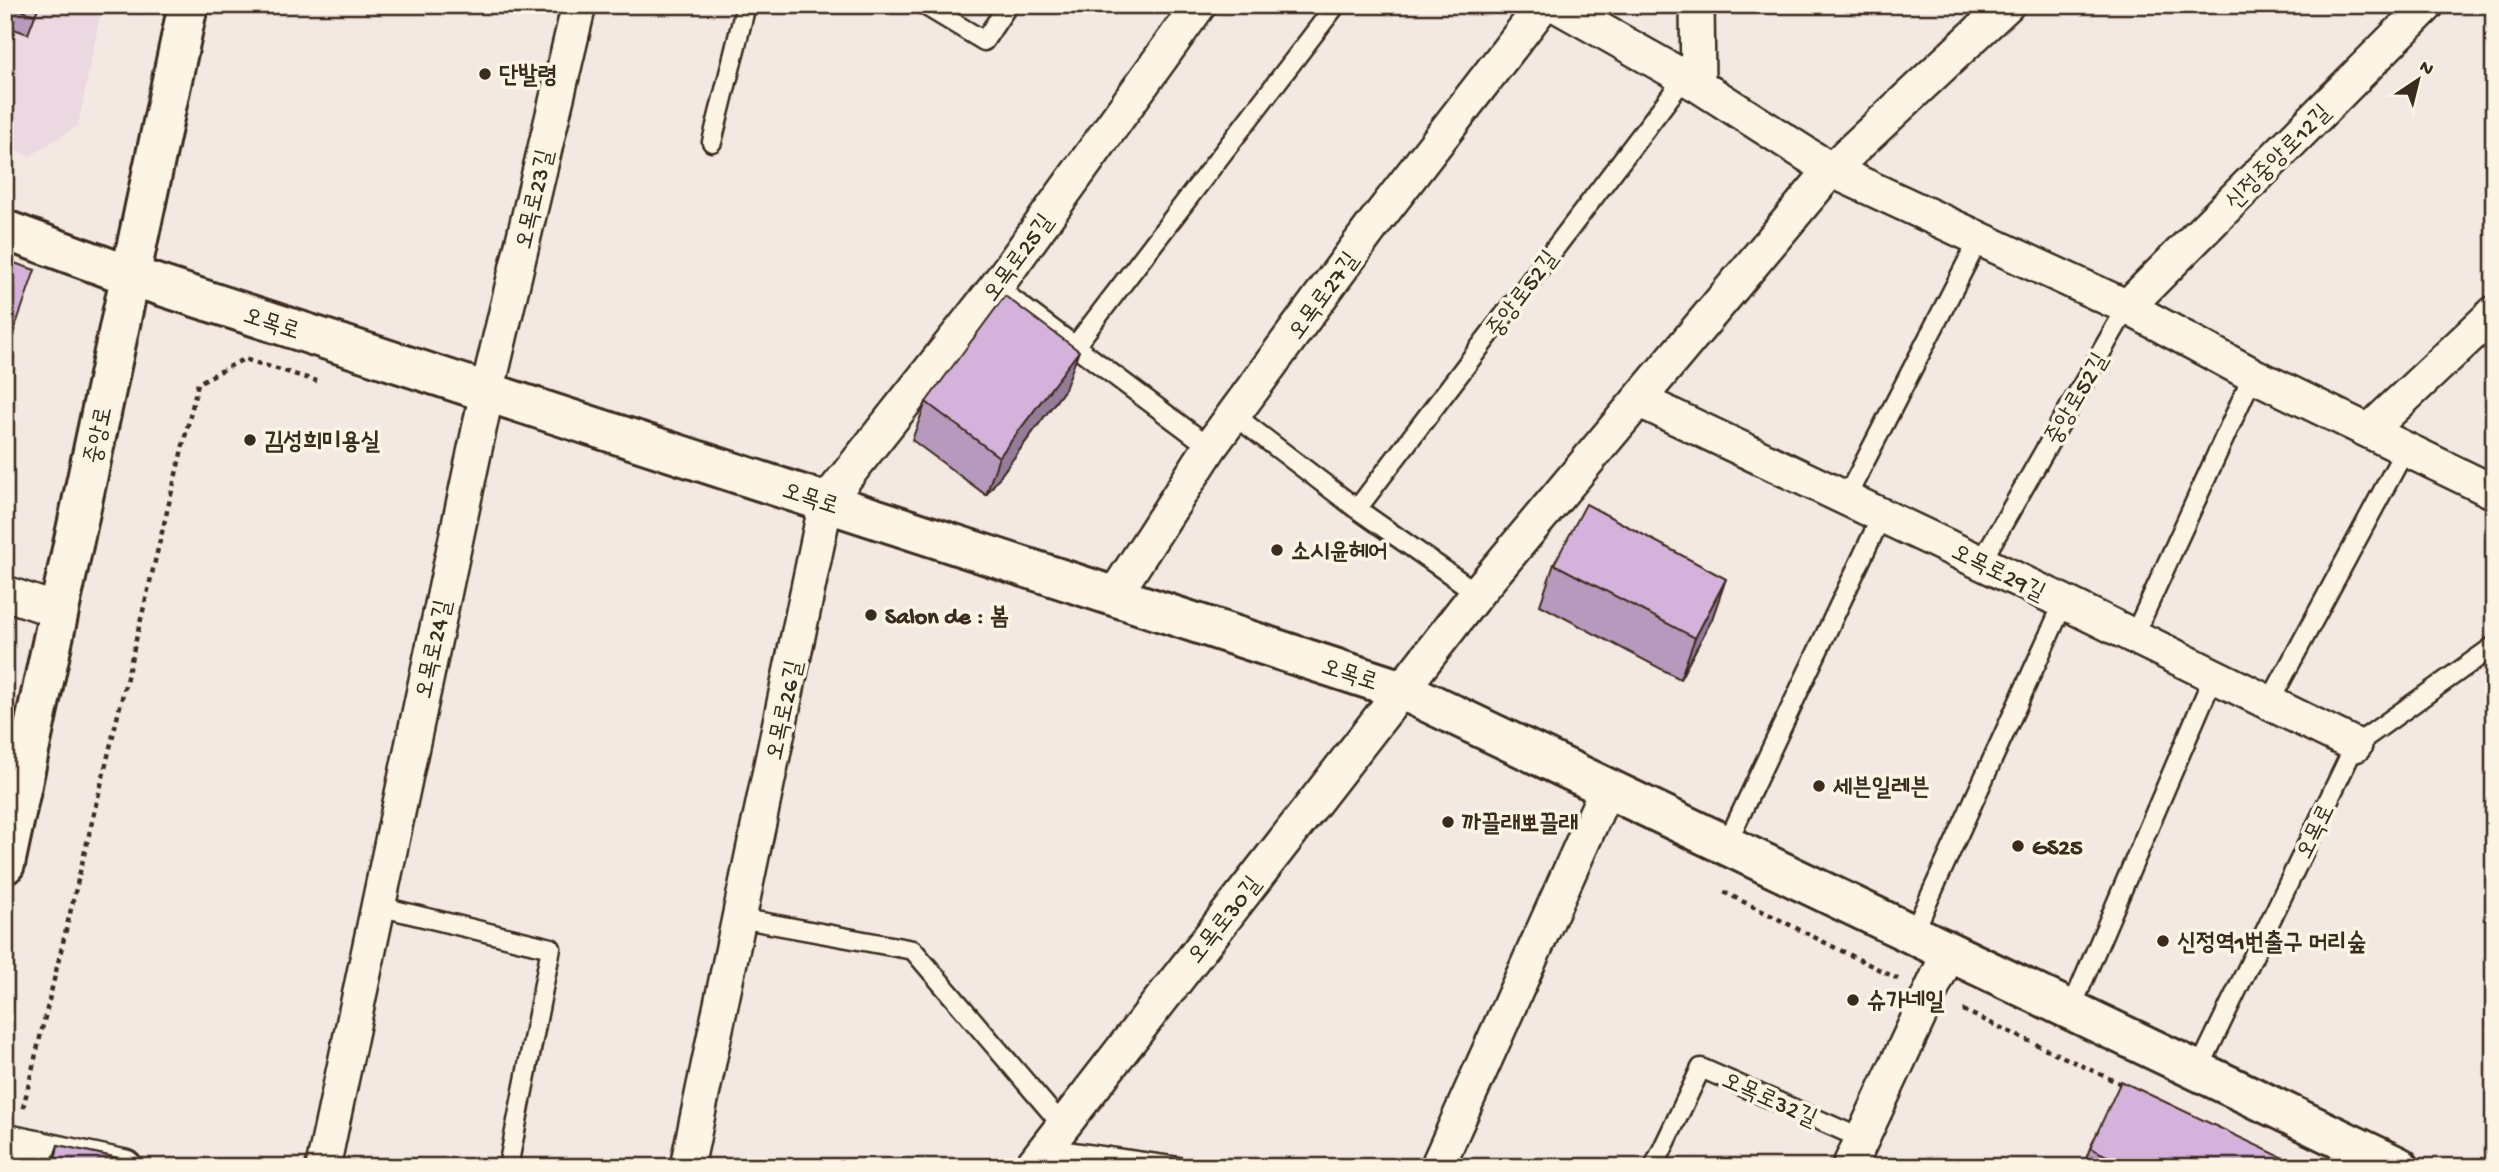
<svg xmlns="http://www.w3.org/2000/svg" width="2499" height="1172" font-family="'Gochi Hand','Poor Story',sans-serif">
<rect width="100%" height="100%" fill="#f4e8e3"/>
<filter id="ink" filterUnits="userSpaceOnUse"><feTurbulence type="fractalNoise" baseFrequency=".0143" numOctaves="2"/><feDisplacementMap in="SourceGraphic" scale="14" xChannelSelector="R" yChannelSelector="G"/><feConvolveMatrix kernelMatrix="1 2 1 2 8 2 1 2 1" color-interpolation-filters="sRGB"/></filter>
<g filter="url(#ink)">
<path fill="#ebd8e1" d="M5,5h97l-24,121 -48,30 -25,-8z"/>
<g fill="none" stroke-linecap="round" stroke-linejoin="round">
<defs>
<path id="lane" d="M924,5l60,36 24,-36
M712,142l34,-137
M996,287l214,160
M1075,346l261,-341
M1234,415l123,94 120,84
M1846,498l133,-259
M1357,509l328,-432
M1981,562l146,-255
M2134,636l119,-261
M2269,703l137,-255
M1726,845l156,-330
M378,906l173,42 -43,219
M739,918l174,32 150,176
M1913,934l151,-332
M2071,1009l143,-334
M2198,1071l157,-326 139,-99
M1045,1148l133,19
M1654,1167l47,-99 161,71"/>
<path id="street" d="M1556,5l142,80 133,85 296,137 126,68 241,117
M1697,5l1,80
M2127,307l300,-302
M1641,401l423,201 291,143
M2369,431l125,-118
M5,593l54,18
M1114,596l96,-149 166,-226 167,-216
M5,1141l120,26
M323,1167l164,-775 92,-387
M687,1167l139,-665 170,-215 203,-282
M1031,1167l446,-574 354,-423 176,-165
M1437,1167l170,-379
M1849,1167l100,-215"/>
<path id="secondary" d="M5,230l126,46 1271,414 997,477
M5,864l183,-859"/>
</defs>
<use href="#lane" stroke="#3b2a1e" stroke-width="23"/>
<use href="#street" stroke="#3b2a1e" stroke-width="38"/>
<use href="#secondary" stroke="#3b2a1e" stroke-width="44"/>
<path stroke="#3b2a1e" stroke-width="4.5" stroke-dasharray="5 5" stroke-linecap="butt" d="M1724,892l174,87
M1963,1010l160,75
M23,1108l175,-725 46,-24 73,22"/>
<use href="#lane" stroke="#fcf5e5" stroke-width="18"/>
<use href="#street" stroke="#fcf5e5" stroke-width="33"/>
<use href="#secondary" stroke="#fcf5e5" stroke-width="38"/>
</g>
<path fill="#b799bd" stroke="#3b2a1e" stroke-width="2" d="M5,5h34l-11,29 -23,-8z
M1065,389l-79,106 -74,-55 14,-38z
M1554,564l158,55 -32,60 -140,-74z
M58,1145l101,22h-109z
M2090,1148l212,19h-219z"/>
<path fill="#957d9a" stroke="#3b2a1e" stroke-width="2" d="M1079,351l-14,38 -79,106 13,-38z
M1726,579l-14,40 -32,60 15,-41z"/>
<path fill="#d5b2dc" stroke="#3b2a1e" stroke-width="2" d="M6,5h33l-4,10z
M5,260l30,10 -30,86z
M1005,296l74,55 -80,106 -73,-55z
M1586,504l140,75 -31,59 -141,-74z
M2121,1081l181,86h-172l-40,-19z
M58,1145l101,22h-105z"/>
</g>
<g fill="#3b2a1e" stroke="#fcf5e5" stroke-width="2.5">
<circle cx="485" cy="74" r="7"/>
<circle cx="250" cy="440" r="7"/>
<circle cx="1277" cy="550" r="7"/>
<circle cx="871" cy="615" r="7"/>
<circle cx="1819" cy="786" r="7"/>
<circle cx="1448" cy="822" r="7"/>
<circle cx="2018" cy="846" r="7"/>
<circle cx="2163" cy="941" r="7"/>
<circle cx="1853" cy="1000" r="7"/>
</g>
<g text-anchor="middle" stroke-width="7" stroke-linejoin="round" paint-order="stroke">
<g font-size="24" font-weight="bold" fill="#3b2a1e" stroke="#fcf5e5" text-anchor="start">
<text x="499" y="82">단발령</text>
<text x="264" y="448">김성희미용실</text>
<text x="1291" y="558">소시윤헤어</text>
<text x="885" y="623">Salon de : 봄</text>
<text x="1833" y="794">세븐일레븐</text>
<text x="1462" y="830">까끌래뽀끌래</text>
<text x="2032" y="854">GS25</text>
<text x="2177" y="949">신정역1번출구 머리숲</text>
<text x="1867" y="1008">슈가네일</text>
</g>
<g font-size="24" fill="#3b2a1e" stroke="#fcf5e5">
<text transform="translate(2277 156) rotate(-45)" y="8">신정중앙로12길</text>
<text transform="translate(533 199) rotate(-77)" y="8">오목로23길</text>
<text transform="translate(1017 257) rotate(-54)" y="8">오목로25길</text>
<text transform="translate(1521 293) rotate(-53)" y="8">중앙로52길</text>
<text transform="translate(1322 295) rotate(-54)" y="8">오목로27길</text>
<text transform="translate(272 322) rotate(18)" y="8">오목로</text>
<text transform="translate(2075 398) rotate(-60)" y="8">중앙로52길</text>
<text transform="translate(97 435) rotate(-78)" y="8">중앙로</text>
<text transform="translate(811 497) rotate(18)" y="8">오목로</text>
<text transform="translate(1999 571) rotate(26)" y="8">오목로29길</text>
<text transform="translate(432 649) rotate(-78)" y="8">오목로24길</text>
<text transform="translate(1350 673) rotate(18)" y="8">오목로</text>
<text transform="translate(783 710) rotate(-78)" y="8">오목로26길</text>
<text transform="translate(2314 831) rotate(-64)" y="8">오목로</text>
<text transform="translate(1223 919) rotate(-52)" y="8">오목로30길</text>
<text transform="translate(1770 1098) rotate(24)" y="8">오목로32길</text>
</g>
</g>
<rect width="2499" height="1172" fill="none" stroke="#fcf5e5" stroke-width="28"/>
<rect x="14" y="14" width="2471" height="1144" fill="none" stroke="#3b2a1e" stroke-width="2.5" filter="url(#ink)"/>
<g transform="translate(2418 80) rotate(35)" stroke="#fcf5e5" stroke-width="5" paint-order="stroke">
<path d="M0-5L12 26L0 18L-12 26Z" fill="#3b2a1e"/>
<text y="-10" font-size="19" font-weight="bold" text-anchor="middle" fill="#3b2a1e">N</text>
</g>
</svg>
